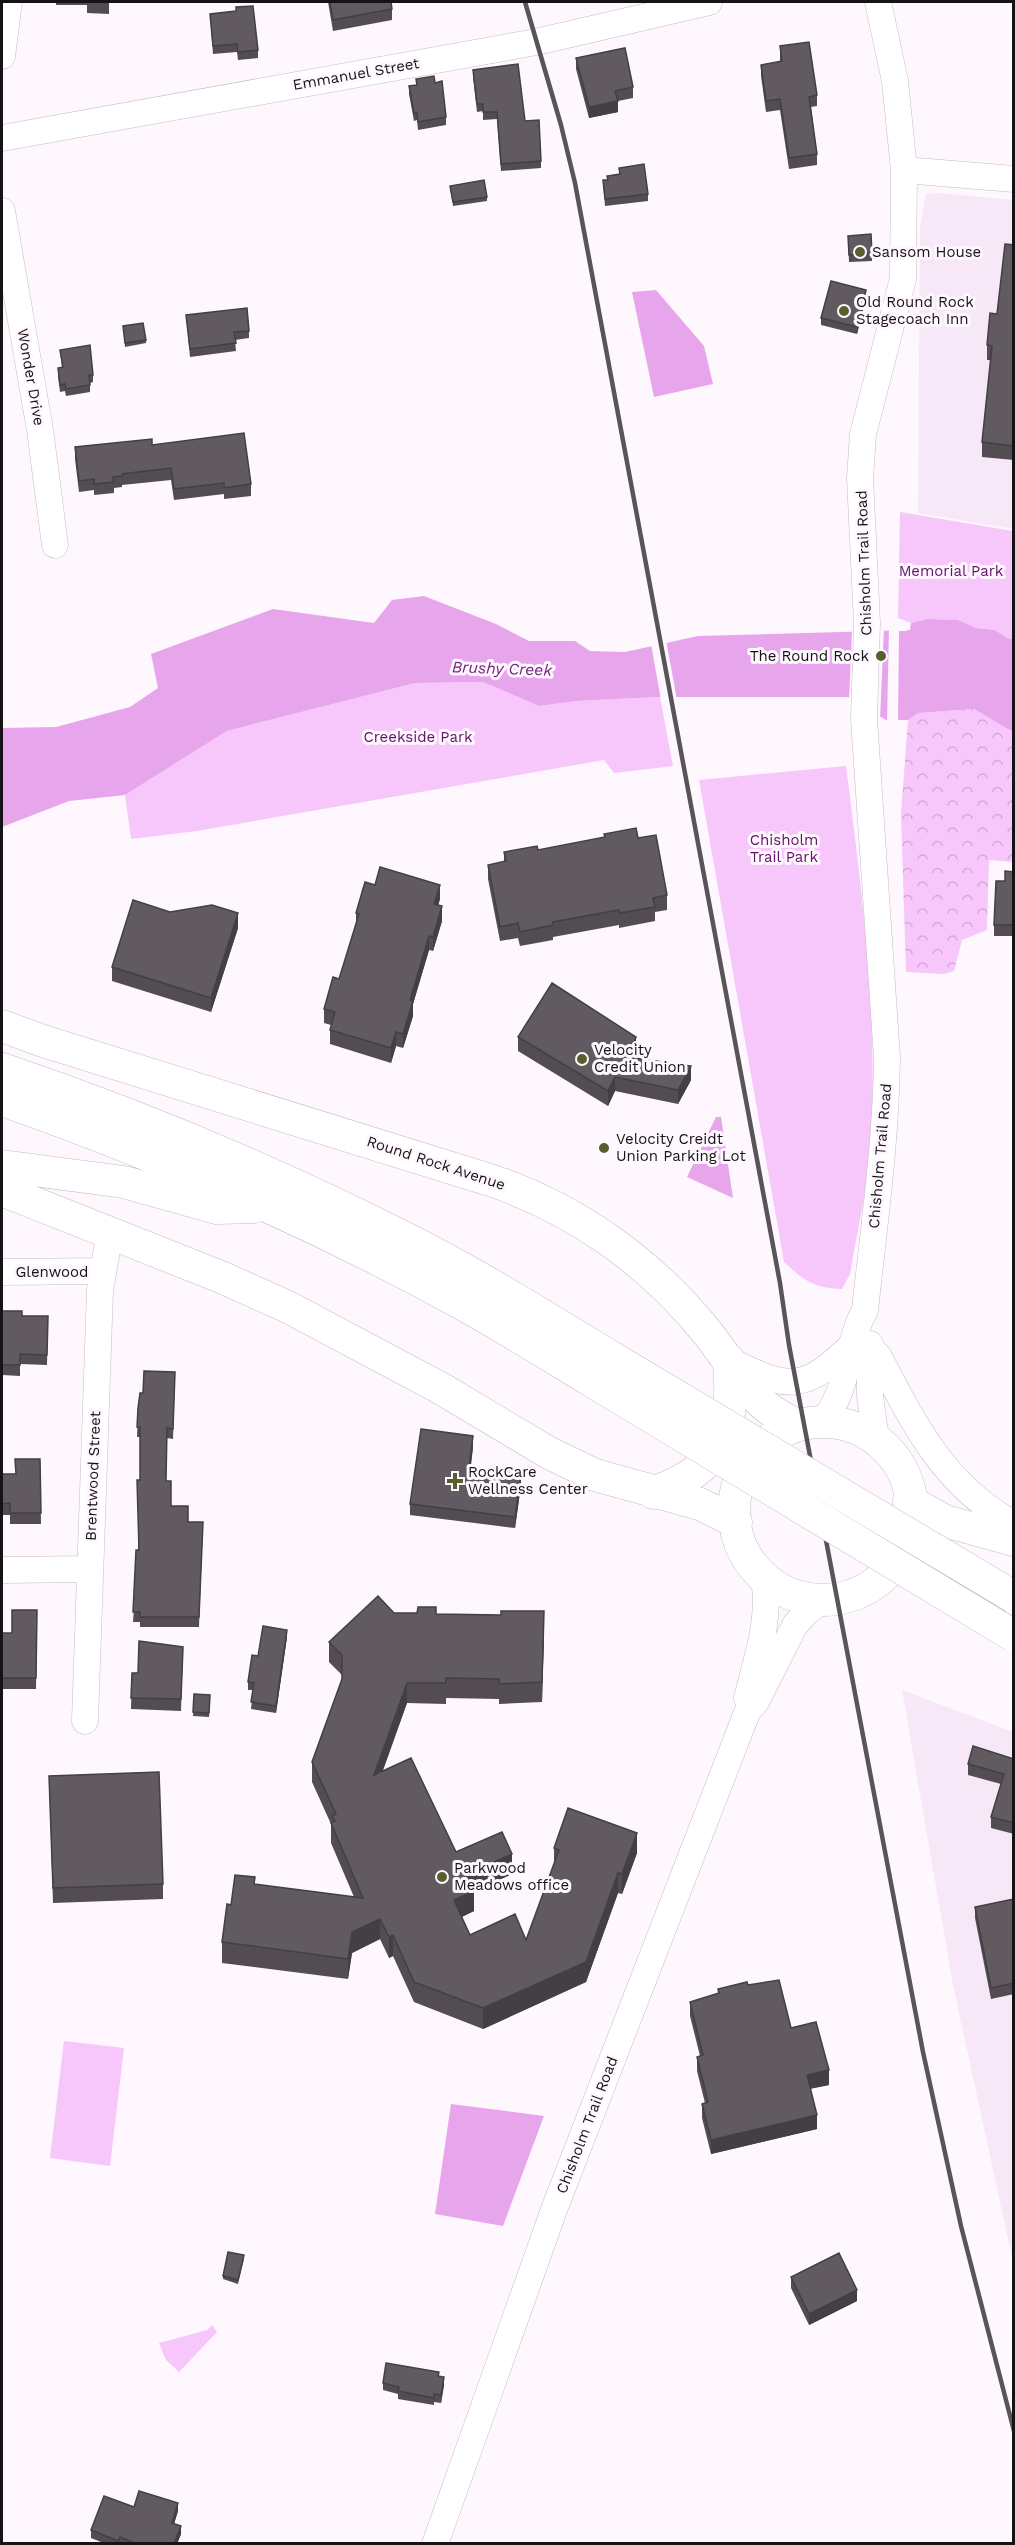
<svg xmlns="http://www.w3.org/2000/svg" width="1015" height="2545" font-family="'Work Sans',sans-serif">
<defs>
<pattern id="forest-crowns" width="20" height="18" patternUnits="userSpaceOnUse" patternTransform="scale(1.5)"><rect width="20" height="18" fill="#f7c6fb"/><path d="M2 6a3 3 0 1 1 6 0M12 15a3 3 0 1 1 6 0" fill="none" stroke="#d3a9d6"/></pattern>
</defs>
<rect width="100%" height="100%" fill="#fef7fe"/>
<path fill="#f6e8f7" d="M938,193l75,7v329l-95,-16 2,-286 6,-33z
M902,1690l111,42v530l-60,-277z"/>
<path fill="#f7c6fb" d="M900,512l113,19v108l-6,-1 -12,-8 -19,-2 -18,-8 -31,-1 -16,4 -13,-5z
M483,682l56,24 37,-5 84,-4 13,69 -59,7 -10,-13 -407,71 -66,8 -6,-44 102,-64 188,-48z
M846,766c16,126 32,250 25,377 -3,43 -14,89 -21,131l-8,15c-28,-1 -38,-8 -58,-27l-85,-482z
M64,2041l60,7 -14,118 -60,-8z
M212,2325l5,7 -38,40 -13,-12 -7,-17 48,-13z"/>
<path fill="url(#forest-crowns)" d="M974,709l39,23v130l-24,-2 -2,70 -25,10 -8,31 -11,3 -37,-2 -5,-159 7,-93 10,-7z"/>
<path fill="#e7a5ec" d="M656,290l48,56 9,38 -59,13 -22,-105z
M424,596l72,28 33,17h46l15,10 35,1 73,-16 212,-6 1,-7 16,-4 31,1 18,8 19,2 12,8 6,1v93l-39,-23 -56,4 -10,7h-22l-38,-23h-189l-83,4 -37,5 -56,-24 -68,1 -188,48 -102,64 -56,6 -67,26v-99l54,-1 74,-20 28,-19 -7,-34 122,-45 101,14 18,-23z
M716,1117h5l12,81 -46,-21z
M451,2104l93,12 -41,110 -68,-12z"/>
<path fill="#fef7fe" d="M884,627l-4,93 -31,-19 3,-71z
M889,627h18v4h-8l-1,92h-11z
M666,640l11,60h-16l-10,-56z"/>
<g fill="none" stroke-linecap="round" stroke-linejoin="round">
<defs>
<path id="minor" d="M2,56l7,-54
M2,138l534,-96 173,-40
M904,170l110,9
M2,211l38,219 15,115
M2,1272l101,-1
M870,1344v52l6,43
M870,1347l9,10c35,67 65,129 135,167
M729,1360c61,31 75,32 125,-17
M823,1421c28,-35 22,-75 42,-111 9,-84 21,-168 22,-252l-23,-339 3,-96 -7,-145 3,-44 40,-155 1,-109 -9,-89 -17,-79
M2,1570l87,-1
M747,1698c10,-40 24,-79 17,-119
M85,1721l15,-431 10,-57
M435,2544l120,-337 193,-497 8,-8 39,-77 12,-13 14,-11"/>
<path id="major" d="M2,1026l41,15 450,140c84,29 157,81 213,150 17,21 31,45 49,65 11,13 26,21 41,29
M2,1069c133,45 263,99 389,162 76,37 148,82 220,126
M2,1100c159,56 316,124 464,206 43,24 86,51 129,77
M2,1166l122,16 93,26 37,-1
M2,1190l219,87 67,30 154,82 107,64 46,22 105,29 36,18
M734 1511a89 89 0 1 1 178 0a89 89 0 1 1-178 0Z
M653,1493c73,-28 81,-59 76,-133
M909,1501l36,20 69,19"/>
</defs>
<use href="#minor" stroke="#c4bcc5" stroke-width="27"/>
<use href="#major" stroke="#c4bcc5" stroke-width="33"/>
<use href="#minor" stroke="#fff" stroke-width="26"/>
<use href="#major" stroke="#fff" stroke-width="32"/>
<path stroke="#585458" stroke-width="4.5" d="M525,2l36,123 14,58 205,1100 9,62 134,707 38,174 53,205"/>
<defs>
<path id="major-bridge" d="M611,1357l403,240
M595,1383l419,253"/>
</defs>
<use href="#major-bridge" stroke="#c4bcc5" stroke-width="33" stroke-linecap="butt"/>
<use href="#major-bridge" stroke="#fff" stroke-width="32"/>
</g>
<path fill="#534d53" d="M56,2h53v12l-22,-1v-8h-31z
M328,2h63l1,7v11l-59,11z
M210,14l48,36v8l-20,2 -1,-8 -24,2z
M780,46l37,49v11l-6,1 6,47v11l-28,4 -9,-59 -14,2 -5,-36v-11l19,-3z
M576,58l57,29v11l-15,3v11l-29,6 -13,-49z
M473,70l52,51 16,40v7l-40,3 -4,-52 -14,1v-9l-6,1 -4,-35z
M416,79l19,4 11,34v8l-28,5 -1,-10 -3,1 -5,-27v-8l7,-1z
M619,168l29,26v7l-43,5 -2,-26h4v-4l12,-2z
M450,186l37,11v4l-34,5z
M848,236l24,17v8l-23,1z
M1014,245v215l-32,-3v-15l9,-82h-4v-15l10,-31z
M866,297l-9,37 -36,-9v-7z
M186,315l63,16v7l-14,2 1,11 -46,6z
M123,326l23,14v3l-21,4z
M60,350l33,25v7l-3,1v9l-24,4 -1,-5 -5,1 -2,-16v-8l4,-1z
M152,445l99,39v12l-27,3v-5l-50,6 -3,-20 -49,5v2l-8,1v5l-20,2v-5l-15,2 -4,-33v-12z
M604,834l34,4 29,57v15l-12,2v9l-36,7v-3l-66,12v3l-33,6 -2,-8 -18,3 -12,-62v-14l16,-3v-10l34,-2 66,-12z
M1014,872v64h-20v-11l11,-44z
M375,885l65,14 -2,6 4,16 -9,30 -4,-1 -16,54v12l-10,32 -7,-2 -5,17 -61,-19v-14l1,-5 -7,-2v-14l15,-30 17,-54v-12z
M170,912l68,16 -27,84 -99,-31v-14z
M518,1037l118,14 -3,6 58,23 -13,24 -63,-13 -7,15 -90,-55z
M2,1311l20,5h26l-1,49 -27,-1v12l-18,-1z
M175,1372l-2,67 -6,-1 -1,43 5,25 17,16h15l-4,105h-59v-5h-7l5,-72 2,-70v-43h-3l1,-29 5,-15z
M473,1447l-2,19 50,19 -6,43 -105,-13v-11z
M40,1459l1,65h-31v-9h-8v-41h13z
M37,1610l-1,79h-34v-56h10z
M394,1613l42,1 108,17 -2,71 -43,2v-5l-53,-1v6l-39,-1 -25,68 74,81 56,22 -38,17v20l-13,6 9,18 56,5 28,-74v-18l83,5 -15,41 -4,-1 -32,89 -103,47 -69,-27 -21,-46 -4,2 -9,-19 -28,14 -4,26 -126,-16v-21l9,-37 24,-21 99,13 -23,-54v-19l-19,-42v-20l30,-83v-4l-13,-13v-20z
M287,1637l-11,76 -25,-4 2,-19h-5v-8l10,-26z
M183,1647l-2,64 -50,-2 1,-36h6z
M194,1694l16,1 -1,22 -16,-1z
M1014,1759v75l-23,-6v-11l10,-33 -33,-9v-11z
M49,1776l114,108v15l-110,4z
M1014,1899v95l-23,5 -16,-81v-11z
M748,1985l43,43 38,57 -19,4 7,40 -106,25 -9,-36v-14l3,-1 -8,-32v-14l3,-1 -10,-40v-14l28,-9v-4z
M244,2259l-6,25 -15,-5v-3z
M791,2277l66,24 -48,24 -18,-37z
M439,2376l5,9 -3,18 -7,-1v3l-36,-6v-5l-15,-4v-7z
M134,2507l44,4 -4,13 7,10 -4,10h-71l-15,-6v-8z"/>
<path fill="#443f44" d="M618,101v11l-29,6v-11z
M866,290v7l-9,37v-7z
M440,885v14l-6,19v-14z
M442,906v15l-9,30v-14z
M238,913v15l-27,84v-14z
M429,936v14l-16,54v12l-10,32v-14l7,-34z
M396,1032v14l-5,17v-15z
M636,1037v14l-8,20v-14z
M691,1066v14l-13,24v-14z
M615,1077v14l-7,15v-15z
M473,1436v11l-4,30v-11z
M521,1474v11l-6,43v-11z
M544,1611v20l-2,71v-20z
M287,1630v7l-11,76v-7z
M407,1683v20l-33,93v-21z
M637,1833v20l-15,41v-20z
M512,1854v20l-38,17v20l-20,10v-21l12,-25z
M618,1873v20l-32,89 -103,47v-21z
M380,1919v20l-28,14 -4,26v-20l4,-27z
M393,1935v21l-4,2v-21z
M829,2070v15l-22,4v-14z
M817,2115v14l-106,25v-14z
M857,2290v11l-48,24v-11z
M444,2377v8l-3,18v-8z
M178,2503v8l-6,19v-7z
M181,2526v8l-4,10h-3z"/>
<path fill="#615a61" stroke="#443f44" stroke-width="1.5" d="M330,2h61l1,7 -59,11z
M253,6l5,44 -20,2 -1,-8 -24,2 -3,-32 26,-3v-4z
M809,42l8,53 -8,2 8,57 -28,4 -9,-59 -14,2 -5,-36 21,-4 -2,-15z
M625,48l8,39 -18,4 3,10 -29,6 -13,-49z
M518,64l7,57 14,-1 2,41 -40,3 -4,-52h-14v-8h-6l-4,-34z
M434,76l1,7 7,-2 4,36 -28,5 -1,-9h-3l-5,-27 8,-1 -1,-6z
M644,164l4,30 -43,5 -2,-19h5l-1,-4 13,-2 -1,-6z
M484,180l3,17 -34,5 -3,-16z
M871,234l1,19 -23,2 -1,-19z
M1005,244l9,1v201l-32,-4 10,-96 -5,-1 3,-32 7,1z
M831,281l35,9 -9,37 -36,-9z
M247,308l2,23 -15,1 2,11 -46,6 -4,-34z
M143,323l3,17 -21,3 -2,-17z
M90,345l3,30h-4l1,10 -24,4 -1,-5 -5,1 -2,-17 5,-1 -3,-17z
M244,433l7,51 -27,4v-5l-50,6 -3,-21 -49,6v2l-9,1 1,5 -20,2v-5l-15,2 -4,-34 77,-8v6z
M636,828l2,10 18,-3 11,60 -14,3 2,9 -36,6v-3l-66,12v3l-33,7 -2,-9 -18,4 -12,-62 18,-4 -2,-9 33,-6 1,4 67,-13 -1,-3z
M380,867l60,18 -6,19 8,2 -9,31 -4,-1 -19,64 3,1 -10,33 -7,-2 -5,16 -61,-18 5,-18 -11,-3 9,-32 6,2 20,-65 -3,-1 9,-31 10,3z
M1005,871l9,1v53h-20l2,-44h9z
M133,900l37,12 42,-7 26,8 -27,85 -99,-31z
M552,983l84,54 -8,20 63,9 -13,24 -63,-13 -7,14 -90,-54z
M2,1311h20v5h26l-1,39 -27,-1v11h-18z
M144,1371l31,1 -2,57 -6,-1 -1,53h5v25h17v16h15l-4,95h-59v-5h-7l3,-62h3l-2,-70h3v-53h-3l1,-19 2,-15h3z
M421,1429l52,7 -4,30 52,8 -6,43 -105,-13z
M15,1459h25l1,54h-31v-10l-8,1v-30h14z
M378,1596l16,17h23l1,-6h18v7l65,1v-4h43l-2,71 -43,2v-5l-53,-1v5h-39l-33,92 37,-17 45,94 46,-20 10,22 -46,21 8,16 -20,9 16,35 45,-21 11,26 33,-90 -5,-2 14,-40 69,25 -15,41 -4,-1 -32,89 -103,46 -69,-26 -21,-47 -4,2 -9,-18 -28,13 -4,27 -126,-17 5,-38 4,1 4,-30 20,2 -1,7 109,14 -32,-75 4,-2 -3,-5 4,-2 -24,-52 30,-83v-24l-13,-13z
M12,1610h25l-1,68h-34v-45h10z
M263,1626l24,4 -11,76 -25,-4 3,-19 -6,-1 4,-27 6,1z
M139,1641l44,6 -2,52 -50,-1 1,-25h6z
M194,1694l16,1 -1,18 -16,-1z
M973,1746l41,13v64l-23,-6 13,-43 -36,-10z
M159,1772l4,112 -110,4 -4,-112z
M1014,1899v84l-23,5 -16,-81z
M779,1980l12,48 25,-6 13,48 -22,5 10,40 -106,25 -9,-36 6,-2 -11,-45 6,-2 -13,-53 29,-9 -1,-4 29,-7 1,3z
M228,2252l16,3 -6,25 -15,-4z
M839,2253l18,37 -48,24 -18,-37z
M386,2363l53,9 -1,4 6,1 -3,18 -7,-1v4l-36,-7 1,-4 -16,-4z
M139,2491l39,12 -6,20 9,3 -7,18h-37l-17,-7 -2,4 -27,-11 13,-34 30,11z"/>
<g fill="#595e2c" stroke="#fef7fe" stroke-width="2">
<circle cx="860" cy="252" r="6"/>
<circle cx="844" cy="311" r="6"/>
<circle cx="881" cy="656" r="6"/>
<circle cx="582" cy="1059" r="6"/>
<circle cx="604" cy="1148" r="6"/>
<path d="M452 1472h6v6h6v6h-6v6h-6v-6h-6v-6h6z"/>
<circle cx="442" cy="1877" r="6"/>
</g>
<g text-anchor="middle" stroke-width="6" stroke-linejoin="round" paint-order="stroke">
<g font-size="15" fill="#161316" stroke="#fef7fe">
<text transform="translate(356 74) rotate(-10)" y="5">Emmanuel Street</text>
<text transform="translate(31 377) rotate(80)" y="5">Wonder Drive</text>
<text transform="translate(864 563) rotate(-92)" y="5">Chisholm Trail Road</text>
<text transform="translate(880 1156) rotate(-85)" y="5">Chisholm Trail Road</text>
<text transform="translate(436 1163) rotate(18)" y="5">Round Rock Avenue</text>
<text x="52" y="1277">Glenwood</text>
<text transform="translate(93 1476) rotate(-88)" y="5">Brentwood Street</text>
<text transform="translate(587 2125) rotate(-69)" y="5">Chisholm Trail Road</text>
</g>
<g font-size="15" fill="#161316" stroke="#fef7fe" text-anchor="start">
<text x="872" y="257">Sansom House</text>
<text x="856" y="307">Old Round Rock<tspan x="856" dy="17">Stagecoach Inn</tspan></text>
<text x="869" y="661" text-anchor="end">The Round Rock</text>
<text x="594" y="1055">Velocity<tspan x="594" dy="17">Credit Union</tspan></text>
<text x="616" y="1144">Velocity Creidt<tspan x="616" dy="17">Union Parking Lot</tspan></text>
<text x="468" y="1477">RockCare<tspan x="468" dy="17">Wellness Center</tspan></text>
<text x="454" y="1873">Parkwood<tspan x="454" dy="17">Meadows office</tspan></text>
</g>
<g font-size="15" fill="#611369" stroke="#fef7fe">
<text x="951" y="576">Memorial Park</text>
<text x="418" y="742">Creekside Park</text>
<text x="784" y="845">Chisholm<tspan x="784" dy="17">Trail Park</tspan></text>
</g>
<g font-size="16" font-style="italic" fill="#712579" stroke="#fef7fe">
<text transform="translate(502 668) rotate(2)" y="6">Brushy Creek</text>
</g>
</g>
<rect width="1015" height="2545" fill="none" stroke="#161316" stroke-width="6"/>
</svg>
